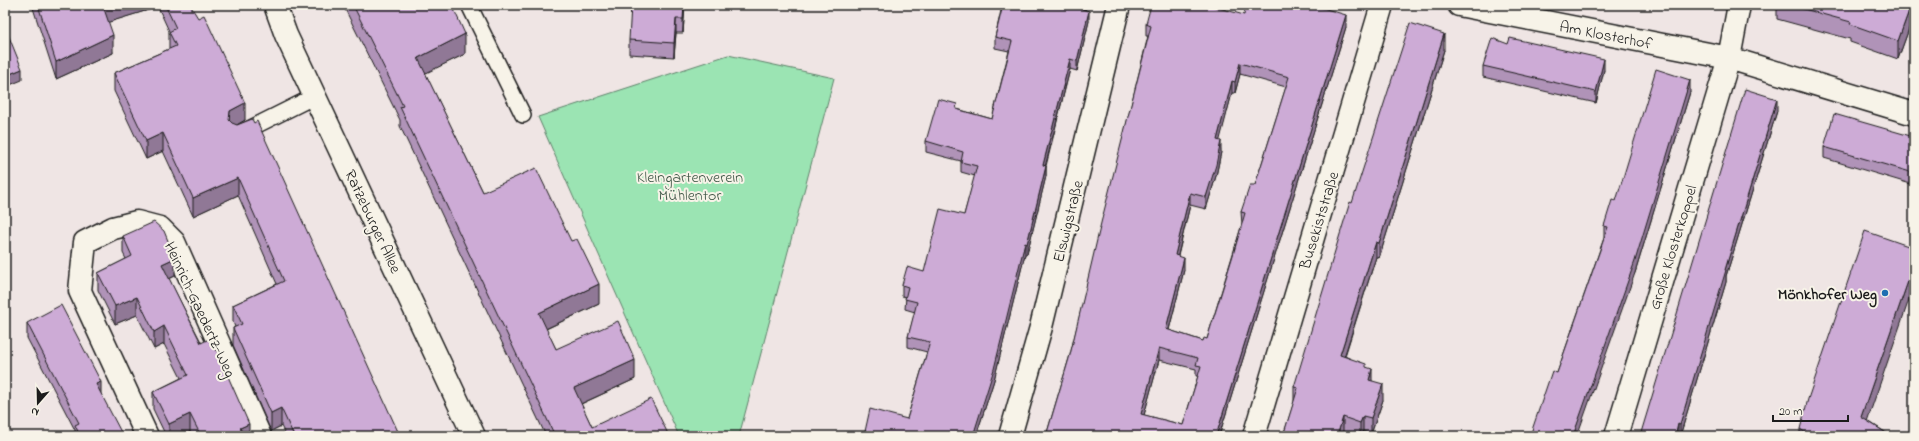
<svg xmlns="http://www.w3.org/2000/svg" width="1919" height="441" font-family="'Indie Flower',sans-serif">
<rect width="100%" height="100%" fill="#efe5e4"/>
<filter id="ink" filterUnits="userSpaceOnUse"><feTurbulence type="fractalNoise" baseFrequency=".025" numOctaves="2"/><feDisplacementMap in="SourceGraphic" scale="8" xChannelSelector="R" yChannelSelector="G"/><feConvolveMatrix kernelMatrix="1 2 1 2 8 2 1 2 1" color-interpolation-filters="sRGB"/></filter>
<g filter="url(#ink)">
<path fill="#9be4b3" stroke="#5c8068" d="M728,55l106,23 -95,358h-60l-141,-319z"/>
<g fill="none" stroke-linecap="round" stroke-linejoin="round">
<defs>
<path id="service" d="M469,5l54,110
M241,133l74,-37"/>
<path id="minor" d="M1459,5l270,53 185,56
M147,436l-67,-145 5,-49 28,-14 24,-6 23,6 14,14 86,194
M1010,436l31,-109 78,-322
M1254,436l128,-431
M1616,436l113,-378 10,-53"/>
<path id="secondary" d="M275,5l11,30 188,401"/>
</defs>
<use href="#service" stroke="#1c1c1c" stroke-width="18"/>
<use href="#minor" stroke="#1c1c1c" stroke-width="25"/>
<use href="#secondary" stroke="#1c1c1c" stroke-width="25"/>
<use href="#service" stroke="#f7f3e8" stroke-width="15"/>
<use href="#minor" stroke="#f7f3e8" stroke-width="22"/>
<use href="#secondary" stroke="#f7f3e8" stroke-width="22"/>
</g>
<path fill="#b093b8" stroke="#1c1c1c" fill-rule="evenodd" d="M33,5h157l55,115 -9,5 164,311h-114l-5,-10 -10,5 -38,-86v-17l2,-1 -2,-5v-17l44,-21 -39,-89 -45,21 -30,-65 -17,8 -32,-68v-18l55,-24v-18l-11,-24 -50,15 5,31 -57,26 -23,-71z
M343,5h109l13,49 -40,19 58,119 116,112 -53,25 10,20 79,30 -54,25 11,23 77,9h-123l-146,-310v-6z
M685,5l-2,28h-7l-2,24 -45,-3v-14z
M999,5h87l-1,5 4,11 -12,50 -7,-2 -24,97v10l-19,78h-2l-31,126 -18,56h-112l43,-17 20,-67 -19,-5v-10l7,-25 -10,-3 1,-12 -4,-1v-11l22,-13 40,-57 11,-39 -14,-4v-11l-35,-9v-11l31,-32 35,10 17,-68 -14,-3v-11l7,-31z
M1704,5h7v2z
M1777,5h137v10l-16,44 -48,-17v-3l-73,-20z
M1244,15l102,12 -127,409h-173l24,-81 78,-319h-2v-12zM1240,74l46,13 -31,98 -14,27 1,12 -35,115 -4,2 -34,-11 15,-60 -6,-14 12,-51 16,4 10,-33 5,-24 -2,-11 13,-48h3zM1159,360l37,9v7h2l-15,49 -39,-10z
M1508,44l96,26 -8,33 -113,-26v-11z
M1444,50l-65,208 -3,-1 -31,99 21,11 6,14 11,19 -12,34 -8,-3 -2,5h-9l-9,-4 -1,4h-59l11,-34v-15z
M1690,92l-55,181 -78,100 47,-135v-12l12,-25z
M1777,111l-51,165v6l-46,154h-40z
M1914,137v48l-90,-27v-11z
M123,236l52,40 -6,3 80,157h-57l-2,-4 -8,4h-16l-13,-27v-17l28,-14 -17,-34 -10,5 -17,-34 -22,9 -17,-34v-17l28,-14 -3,-6z
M27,323l96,113h-48v-6l-48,-92z
M1868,421l23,15h-91v-7z"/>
<path fill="#907896" stroke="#1c1c1c" d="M106,5h52v2l-55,17v-18z
M684,5h1l-2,28v-14z
M1083,5h3l-4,14v-10z
M1911,5h3v10l-16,44v-18z
M1089,11v10l-12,50v-10z
M1346,15v12l-127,409h-3z
M676,19v14l-2,24v-14z
M465,34v20l-47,23v-19z
M1444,34v16l-65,208v-15z
M113,35v18l-57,26v-17z
M1070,59v10l-27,106v-10z
M1604,59v11l-8,33v-11z
M1240,63v11l-5,19v-11z
M22,69v11l-17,7v-11z
M1690,80v12l-55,181 -58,163h-4z
M1232,81v12l-15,58v-11z
M1777,99v12l-51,165v6l-46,154v-12l45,-154z
M245,103v17l-15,9 -1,-9 1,-9z
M163,133v18l-17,8v-18z
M1221,141v11l-5,24 -10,33v-12z
M1046,166v10l-19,78v-10z
M238,178v17l-45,21v-18z
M1190,193v12l-15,62v-12z
M1376,242v15l-36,113v-15z
M1025,243v11l-31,126 -18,56h-3z
M175,258v18l-13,6v-18z
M1184,258v12l-18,71v-12z
M1914,264v21l-52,151 -1,-19z
M599,284v20l-60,28v-19z
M137,297v18l-22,9v-18z
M164,326v18l-10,5v-17z
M1159,348v12l-18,66v-12z
M635,360v19l-61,28v-19z
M1372,369v16l-3,-5z
M101,382v16l-5,-14z
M1383,384v16l-12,34v-16z
M281,408v18l-10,5v-18z
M190,414v18l-8,4h-13v-12z
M1363,416v15l-2,5h-1v-13z
M1343,417v15l-1,4h-5z
M1678,423v13h-3z
M249,424v12h-9v-8z"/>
<path fill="#cdabd6" stroke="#1c1c1c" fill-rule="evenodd" d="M38,5h68l-3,1 10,29 -57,27z
M165,5h25l8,13 6,-3 41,88 -15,8 -1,9 3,3 5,2 15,-6 2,4 3,-2 143,315h-106l-13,-28 -10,5 -38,-85 9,-4 -9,-19 51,-24 -46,-103 -45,20 -30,-65 -17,8 -32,-68 62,-27 -7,-14 7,-4z
M353,5h99l13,29 -47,24 65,134 53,-24 35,73 6,-2 22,45 -60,29 17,36 62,-28 17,39 -61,28 18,39 59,-28 18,37h-114l-155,-329 3,-1z
M631,5h53l-1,14h-7l-2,24 -45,-3z
M1003,5h80l-1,4 7,2 -12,50 -7,-2 -27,106 3,1 -19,78 -2,-1 -31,126 -21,67h-109l6,-27 37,10 23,-77 -22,-5 9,-35 -12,-3 3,-12 -6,-2 5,-18 17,5 16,-63 24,6 13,-49 -16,-4 2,-10 -37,-11 12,-42 19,5 -1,5 36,10 20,-78 -17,-4z
M1151,5h57l36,10 2,-10h67l33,10 -130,421h-78l-12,-3 -1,3h-79l24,-81 31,-132 50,-197 -5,-2zM1240,63l49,14 -34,108h-5l-9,27 4,1 -12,42 -26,84 -3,-1 -1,3 -37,-12 18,-71 -9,-3 15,-62 16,4 10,-32 5,-24 -4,-1 15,-59 3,1zM1159,348l39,10 -2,7 5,1 -18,59 -42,-11z
M1789,5h122l-13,36 -48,-17 1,-2z
M1410,23l34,11 -65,209 -3,-1 -36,113 26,9v3l6,2 -3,11 14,4 -12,34 -8,-2 -3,7 -17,-6 -6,19h-54l15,-48 -4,-1 47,-156 9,-29 2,1z
M5,27l17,42 -17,7z
M1492,38l16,6 2,-6 94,21 -8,33 -113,-26z
M1656,69l34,11 -55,181 -62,175h-43l22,-65 5,2 51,-146 -4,-1 8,-26 4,1z
M1745,89l32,10 -52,171h1l-46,154 -2,-1 -3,13h-35z
M1834,114l80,23v36l-90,-26z
M154,222l10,9 11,27 -13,6 39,79 10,-5 38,86 -9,4 4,8h-43l-11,-22 -21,10 -16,-32 35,-17 -24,-49 -10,6 -17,-35 -22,9 -17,-33 34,-17 -9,-20z
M1865,231l49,17v16l-53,153 30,19h-80l-11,-7 8,-30z
M61,305l40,77 -5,2 27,52h-43l-5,-11 4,-2 -52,-100z"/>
</g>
<circle fill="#1f6fb2" stroke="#f7f3e8" stroke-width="1.5" cx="1885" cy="293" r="4"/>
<g text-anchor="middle" stroke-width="4" stroke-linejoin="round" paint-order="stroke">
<g font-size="16" fill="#1c1c1c" stroke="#f7f3e8">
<text transform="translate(1606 34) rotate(11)" y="6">Am Klosterhof</text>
<text transform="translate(1318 220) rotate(-73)" y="6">Busekiststraße</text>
<text transform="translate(374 221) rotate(65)" y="6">Ratzeburger Allee</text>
<text transform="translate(1067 221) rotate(-76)" y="6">Elswigstraße</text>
<text transform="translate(1672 247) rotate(-73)" y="6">Große Klosterkoppel</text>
<text transform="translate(201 309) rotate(65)" y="6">Heinrich-Gaedertz-Weg</text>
</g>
<g font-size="16" fill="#425849" stroke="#f7f3e8">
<text x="690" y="182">Kleingartenverein<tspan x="690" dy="18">Mühlentor</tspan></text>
</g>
<g font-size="16" font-weight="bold" fill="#1c1c1c" stroke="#f7f3e8" text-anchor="end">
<text x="1877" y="299">Mönkhofer Weg</text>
</g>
</g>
<rect width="1919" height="441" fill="none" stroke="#f7f3e8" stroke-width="20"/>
<rect x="10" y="10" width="1899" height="421" fill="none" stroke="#1c1c1c" stroke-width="1.5" filter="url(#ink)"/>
<g transform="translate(38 403) rotate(200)" stroke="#f7f3e8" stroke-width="3" paint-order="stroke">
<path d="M0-3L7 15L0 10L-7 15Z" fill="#1c1c1c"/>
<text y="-6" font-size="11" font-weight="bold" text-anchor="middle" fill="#1c1c1c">N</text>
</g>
<path d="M1773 415v6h75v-6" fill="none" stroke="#1c1c1c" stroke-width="2"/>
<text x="1779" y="415" font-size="12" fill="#1c1c1c" stroke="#f7f3e8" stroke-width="3" paint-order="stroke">20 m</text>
</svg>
